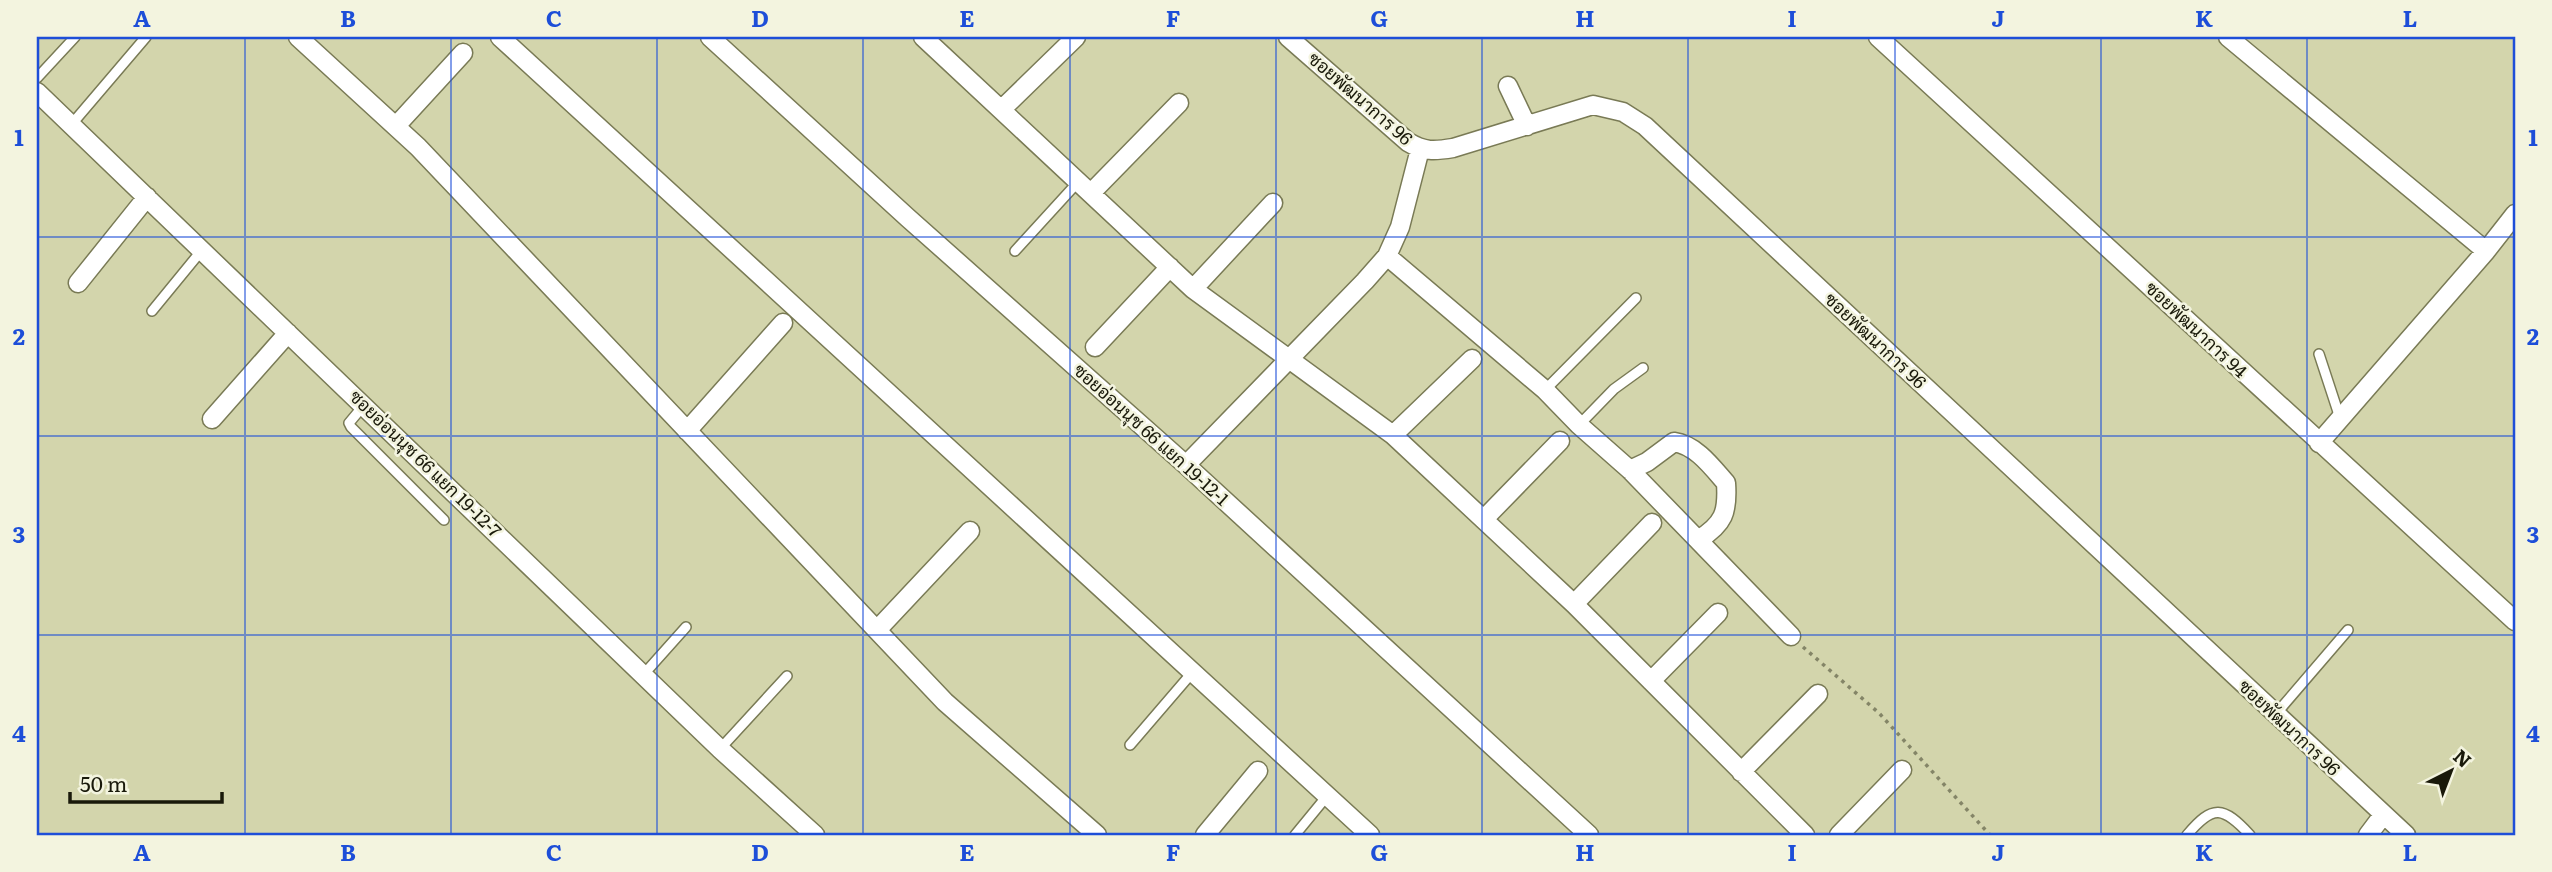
<svg xmlns="http://www.w3.org/2000/svg" width="2552" height="872" font-family="Literata,Sarabun,serif">
<rect width="100%" height="100%" fill="#d3d5ac"/>
<g fill="none" stroke-linecap="round" stroke-linejoin="round">
<defs>
<path id="lane" d="M37,78l38,-41
M71,125l75,-88
M1015,251l63,-69
M152,311l50,-61
M2319,354l21,64
M1545,390l91,-92
M364,405l-15,18 2,4 93,93
M1579,425l35,-36 29,-21
M644,674l42,-47
M2275,715l73,-85
M1130,745l61,-71
M720,749l67,-73
M1295,835l32,-39
M2187,835c26,-31 36,-29 63,0"/>
<path id="street" d="M298,37l120,110 527,555 152,133
M500,37c291,265 579,534 870,798
M710,37l198,181 278,247 403,370
M923,37l270,252 200,146 181,169 231,231
M1288,37l120,105c16,10 27,9 45,6l140,-43 30,7 22,14 761,709
M1878,37l637,584
M2228,37l258,214
M1508,86l19,40
M37,92l683,657 95,86
M1002,109l74,-72
M396,126l67,-73
M1091,193l88,-90
M1387,256l158,134 34,35 51,45 161,166
M78,283l69,-86
M1193,289l80,-86
M1095,347l75,-80
M212,419l76,-86
M687,431l96,-108
M1393,435l79,-76
M2319,443l167,-192 29,-37
M1186,465l179,-184 22,-25 13,-29 20,-78
M1630,470l17,-8 27,-20c22,3 38,25 52,41 2,29 -2,41 -28,57
M1484,519l76,-78
M1574,604l78,-81
M877,630l93,-99
M1651,681l67,-68
M1741,772l77,-78
M1205,835l53,-64
M1839,835l63,-65
M2368,835l15,-20"/>
</defs>
<use href="#lane" stroke="#797a55" stroke-width="12"/>
<use href="#street" stroke="#797a55" stroke-width="21"/>
<path stroke="#848567" stroke-width="3.5" stroke-dasharray="3.5 5" stroke-linecap="butt" d="M1803,647l76,66 111,122"/>
<use href="#lane" stroke="#fff" stroke-width="9"/>
<use href="#street" stroke="#fff" stroke-width="18"/>
</g>
<path fill="none" stroke="#1d4ed8" stroke-width="2" stroke-opacity="0.55" d="M245,37v798M451,37v798M657,37v798M863,37v798M1070,37v798M1276,37v798M1482,37v798M1688,37v798M1895,37v798M2101,37v798M2307,37v798M37,237h2478M37,436h2478M37,635h2478"/>
<g text-anchor="middle" stroke-width="5" stroke-linejoin="round" paint-order="stroke">
<g font-size="18" fill="#19190a" stroke="#f3f4df">
<text transform="translate(1360 99) rotate(41)" y="6">ซอยพัฒนาการ 96</text>
<text transform="translate(2196 330) rotate(43)" y="6">ซอยพัฒนาการ 94</text>
<text transform="translate(1875 341) rotate(43)" y="6">ซอยพัฒนาการ 96</text>
<text transform="translate(1151 435) rotate(42)" y="6">ซอยอ่อนนุช 66 แยก 19-12-1</text>
<text transform="translate(425 464) rotate(44)" y="6">ซอยอ่อนนุช 66 แยก 19-12-7</text>
<text transform="translate(2289 728) rotate(43)" y="6">ซอยพัฒนาการ 96</text>
</g>
</g>
<rect width="2552" height="872" fill="none" stroke="#f3f4df" stroke-width="77"/>
<g transform="translate(2451 771) rotate(42)" stroke="#f3f4df" stroke-width="5" paint-order="stroke">
<path d="M0-5L12 26L0 18L-12 26Z" fill="#19190a"/>
<text y="-10" font-size="19" font-weight="bold" text-anchor="middle" fill="#19190a">N</text>
</g>
<path d="M70 792v10h152v-10" fill="none" stroke="#19190a" stroke-width="3.5"/>
<text x="80" y="792" font-size="21" fill="#19190a" stroke="#f3f4df" stroke-width="5" paint-order="stroke">50 m</text>
<rect x="38" y="38" width="2476" height="796" fill="none" stroke="#1d4ed8" stroke-width="2.5"/>
<g font-size="23" text-anchor="middle" font-weight="bold" fill="#1d4ed8">
<text x="142" y="27">A</text>
<text x="348" y="27">B</text>
<text x="554" y="27">C</text>
<text x="760" y="27">D</text>
<text x="967" y="27">E</text>
<text x="1173" y="27">F</text>
<text x="1379" y="27">G</text>
<text x="1585" y="27">H</text>
<text x="1792" y="27">I</text>
<text x="1998" y="27">J</text>
<text x="2204" y="27">K</text>
<text x="2410" y="27">L</text>
<text x="19" y="146">1</text>
<text x="2533" y="146">1</text>
<text x="19" y="345">2</text>
<text x="2533" y="345">2</text>
<text x="19" y="543">3</text>
<text x="2533" y="543">3</text>
<text x="19" y="742">4</text>
<text x="2533" y="742">4</text>
<text x="142" y="861">A</text>
<text x="348" y="861">B</text>
<text x="554" y="861">C</text>
<text x="760" y="861">D</text>
<text x="967" y="861">E</text>
<text x="1173" y="861">F</text>
<text x="1379" y="861">G</text>
<text x="1585" y="861">H</text>
<text x="1792" y="861">I</text>
<text x="1998" y="861">J</text>
<text x="2204" y="861">K</text>
<text x="2410" y="861">L</text>
</g>
</svg>
